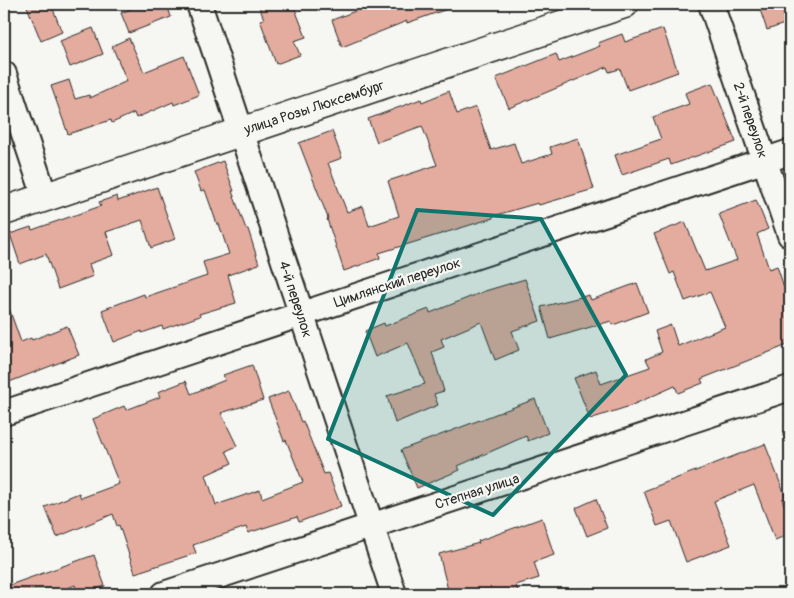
<svg xmlns="http://www.w3.org/2000/svg" width="794" height="598" font-family="Pangolin,sans-serif">
<rect width="100%" height="100%" fill="#f6f6f2"/>
<filter id="ink" filterUnits="userSpaceOnUse"><feTurbulence type="fractalNoise" baseFrequency=".02" numOctaves="2"/><feDisplacementMap in="SourceGraphic" scale="10" xChannelSelector="R" yChannelSelector="G"/><feConvolveMatrix kernelMatrix="1 2 1 2 8 2 1 2 1" color-interpolation-filters="sRGB"/></filter>
<g filter="url(#ink)">
<path fill="#e4ac9e" stroke="#2b2b2b" d="M26,4h25l11,28 -21,9z
M131,4h36l4,13 -42,16 -8,-20 12,-5z
M258,4h35l13,33 -12,4 6,14 -24,9 -16,-44 4,-1z
M361,4h94l1,2 -49,17v-2l-65,26 -10,-27 31,-12z
M758,4h32v18l-23,8z
M93,28l10,26 -33,13 -10,-26z
M663,29l15,43 -50,18 -8,-21 -11,3 -2,-5 -98,41 -13,-30 60,-24 3,8 41,-16 -2,-3 24,-9 3,8z
M129,38l15,34 40,-16 15,39 -25,10 -1,-3 -37,16 -2,-5 -22,10 -1,-3 -43,14 -17,-48 18,-6 6,19 14,-4 1,3 37,-17 -15,-35z
M712,83l24,59 -65,23 -2,-6 -47,16 -7,-20 46,-16 -8,-22 36,-13 -4,-11z
M449,91l8,23 19,-7 15,43 23,-7 7,21 31,-10 -2,-7 28,-9 16,51 -55,16 -1,-2 -45,13v2l-114,35 1,5 -36,13 -17,-52 1,-1 -29,-75 33,-12 10,27 -14,5 19,49 16,-6 6,20 30,-10 -11,-35 49,-16 -15,-39 -45,16 -9,-23 53,-20 1,3z
M223,161l11,30h-2l14,38h2l11,35 -31,11 8,28 -37,11 1,2 -37,13 -1,-3 -20,7v-2l-28,11 -12,-32 42,-16 1,3 62,-21 -4,-14 26,-8 -10,-30h-2l-12,-34 -4,1 -7,-19z
M157,187l18,52 -24,9 -9,-28 -36,12 8,23 -25,9 4,12 -35,13 -12,-35 -26,10 -10,-30 21,-7 1,3 69,-24 -2,-4 18,-6 1,5z
M756,200l12,29 -11,5 12,35 8,-3 13,39v39l-89,35 2,4 -25,10 -3,-7 -45,20 -40,13 -16,-41 22,-8 5,14 49,-17 -4,-8 16,-7 -7,-21 16,-6 7,21 47,-19 -15,-35 -25,9 -11,-29 -4,2 -16,-40 31,-12 20,49 32,-11 -18,-46z
M525,279l15,42 -28,10 7,19 -24,10 -14,-38 -40,17 3,8 -12,5 12,39 -10,3 4,11 -43,18 -8,-27 38,-12 -17,-41 -33,14 -10,-26 19,-8 1,3 44,-17 1,4 55,-22z
M637,283l11,29 -35,13 -2,-4 -61,18 -9,-32 48,-12 2,5z
M4,300h2l15,42 10,-4 1,2 35,-14 12,29 -75,29z
M252,365l11,35 -42,13 16,33 -11,5 6,12 -26,12 10,30 44,-15 2,8 41,-16 -17,-42 -2,1 -16,-42 21,-8 12,31 2,-1 21,53 4,-1 13,33 -42,16 -2,-5 -49,16 -2,-6 -53,18 3,8 -61,20 -16,-48 -2,1 -4,-12 -56,23 -12,-30 34,-14 2,5 38,-14 -26,-65 31,-13 2,4 34,-13 -2,-5 28,-11 5,13 34,-14 -2,-5z
M535,399l13,34 -20,8 -2,-5 -68,30 2,4 -43,18 -16,-38z
M765,444l21,54 -4,1 8,21v14l-15,6 -21,-55 -40,16 17,44 -45,17 -15,-41 -14,5 -13,-35z
M596,499l11,29 -20,8 -11,-28z
M542,518l12,37 -20,7 5,16 -23,7 3,9h-70l-10,-40 40,-11 -1,-2z
M94,555l11,31 -23,8h-4l-3,-9 -22,9h-49v-7z"/>
<g fill="none" stroke-linecap="round" stroke-linejoin="round">
<defs>
<path id="minor" d="M199,4l195,590
M711,4l79,231
M4,74l41,123
M4,413l786,-261
M164,594l626,-206"/>
<path id="tertiary" d="M4,211l620,-207"/>
</defs>
<use href="#minor" stroke="#2b2b2b" stroke-width="28"/>
<use href="#tertiary" stroke="#2b2b2b" stroke-width="31"/>
<use href="#minor" stroke="#f6f6f2" stroke-width="24"/>
<use href="#tertiary" stroke="#f6f6f2" stroke-width="28"/>
</g>
</g>
<path fill="#0f766e" fill-opacity="0.2" stroke="#0f766e" stroke-width="4" stroke-linejoin="round" d="M417,210l124,9 85,156 -133,140 -165,-76z"/>
<g text-anchor="middle" stroke-width="4.5" stroke-linejoin="round" paint-order="stroke">
<g font-size="14" fill="#2b2b2b" stroke="#f6f6f2">
<text transform="translate(314 107) rotate(-18)" y="5">улица Розы Люксембург</text>
<text transform="translate(751 120) rotate(71)" y="5">2-й переулок</text>
<text transform="translate(397 282) rotate(-18)" y="5">Цимлянский переулок</text>
<text transform="translate(296 299) rotate(72)" y="5">4-й переулок</text>
<text transform="translate(477 491) rotate(-18)" y="5">Степная улица</text>
</g>
</g>
<rect width="794" height="598" fill="none" stroke="#f6f6f2" stroke-width="20"/>
<rect x="10" y="10" width="774" height="578" fill="none" stroke="#2b2b2b" stroke-width="2" filter="url(#ink)"/>
</svg>
